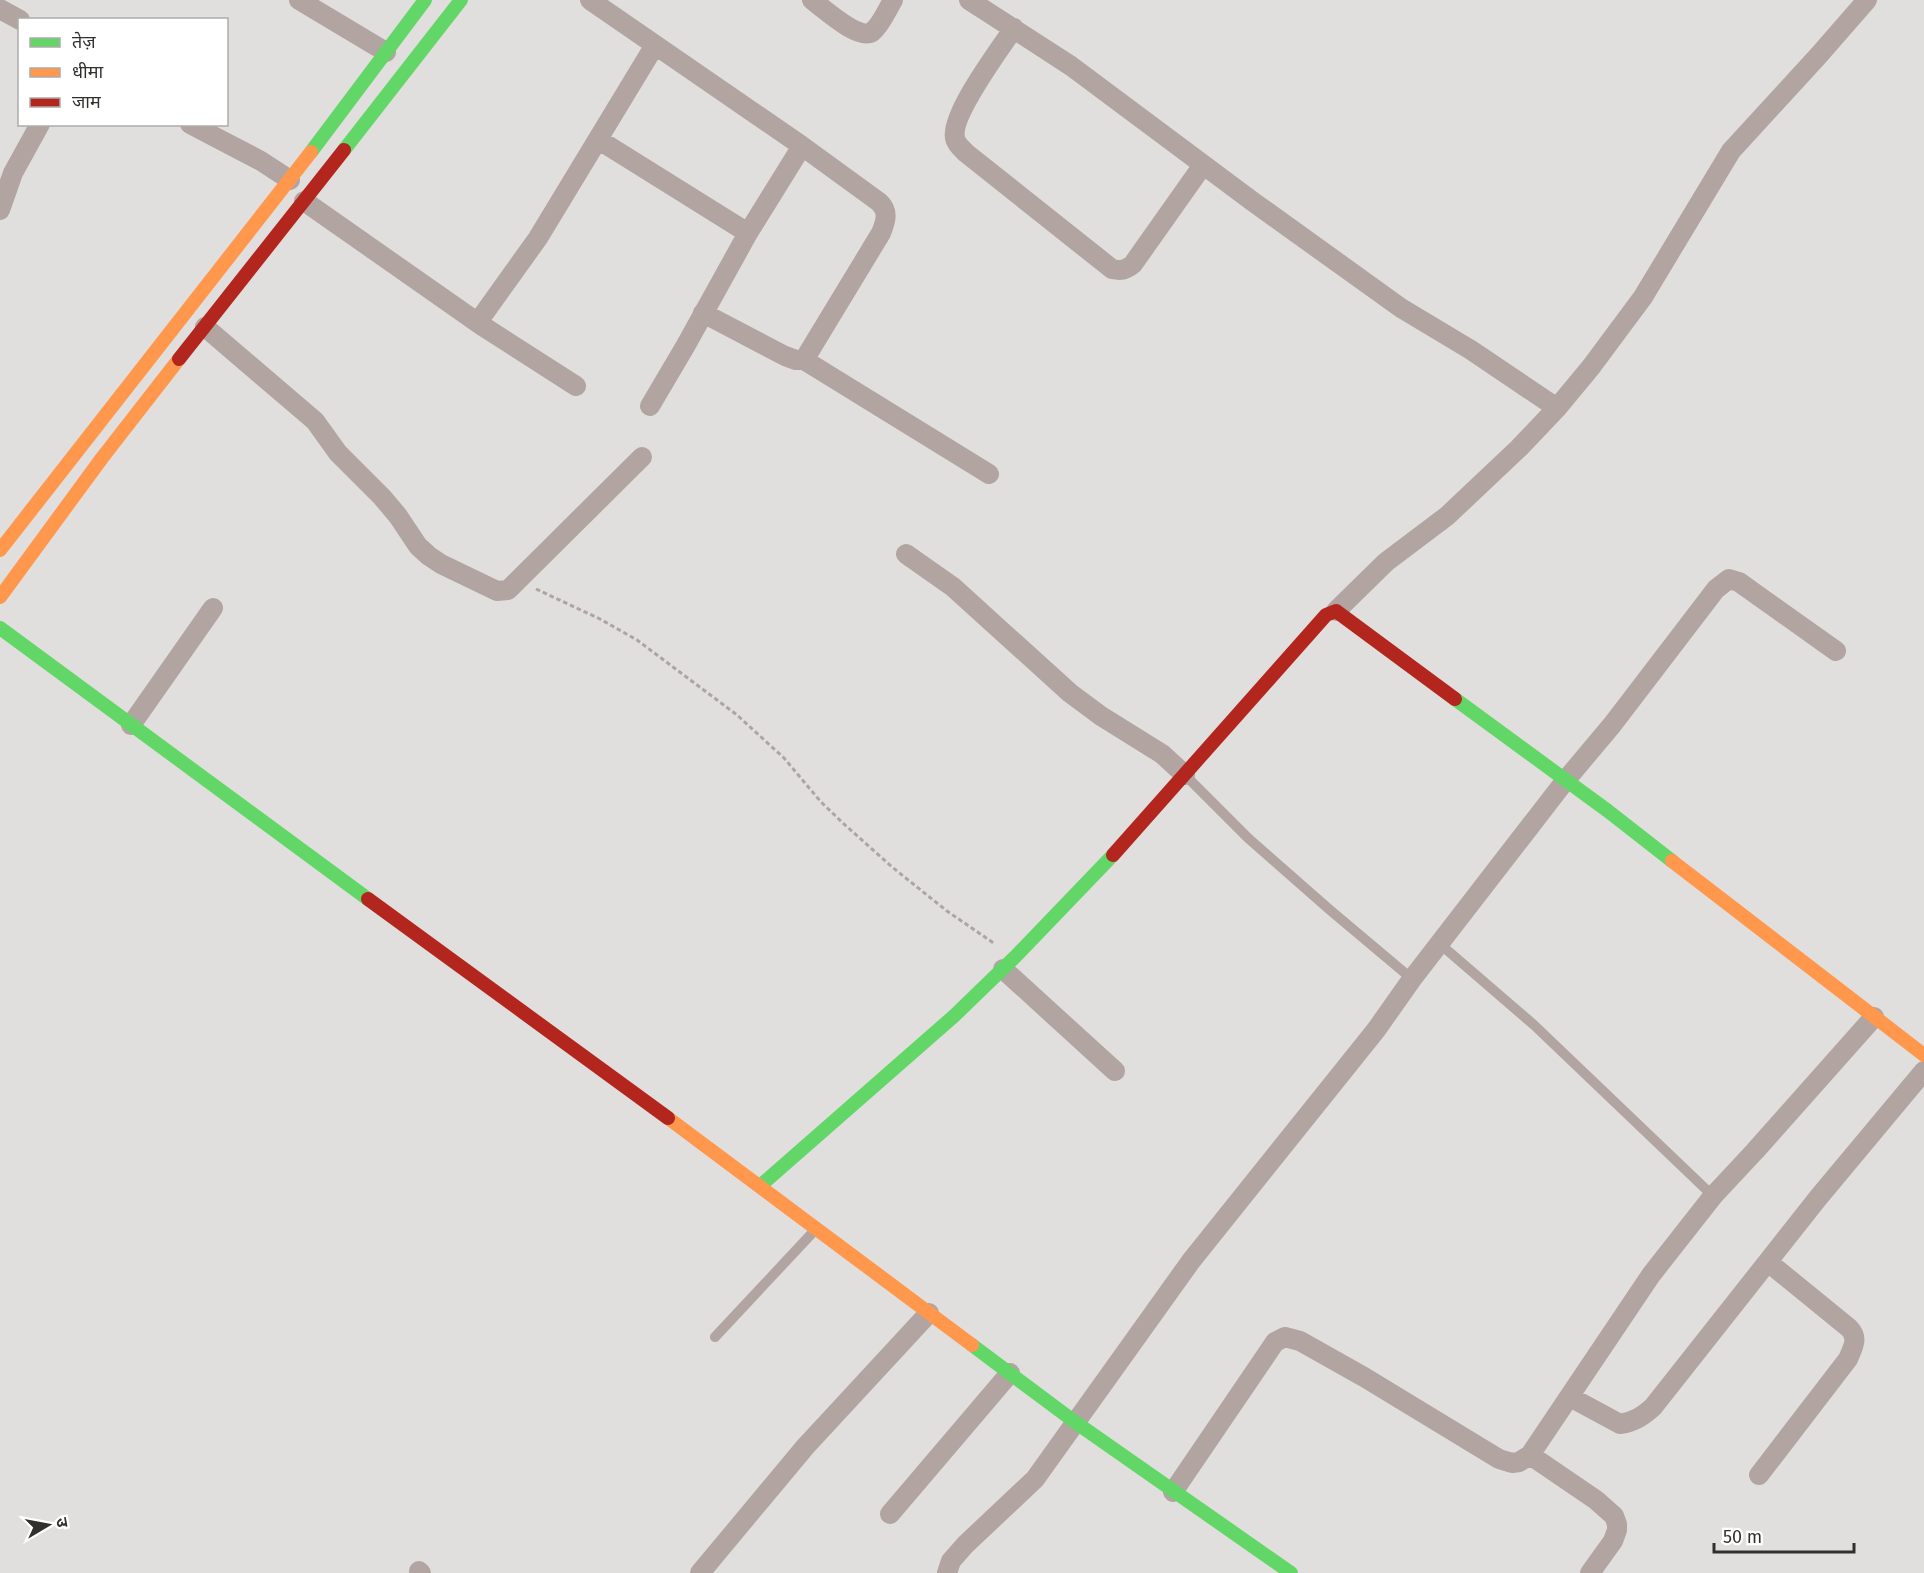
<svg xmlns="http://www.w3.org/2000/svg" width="1924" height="1573" font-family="'Fira Sans','Noto Sans Devanagari',sans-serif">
<rect width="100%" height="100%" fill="#e1dfdd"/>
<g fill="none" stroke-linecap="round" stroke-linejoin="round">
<path stroke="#aea5a2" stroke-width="3" stroke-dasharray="4.5 3" stroke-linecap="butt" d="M536,589l64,30 37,21 100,75 47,43 37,44 24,23 47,42 55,44 48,33"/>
<path stroke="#b1a4a1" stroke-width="10" d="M1185,775l63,63 82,72 82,69
M1440,944l94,81 179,171
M715,1337l101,-108"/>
<path stroke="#b1a4a1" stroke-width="20" d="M299,0l87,52
M590,0l212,146 77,56c10,9 7,19 2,31l-77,127h-8l-11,-4 -82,-43
M812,0c11,8 47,41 60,32 9,-7 15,-22 21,-32
M969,0l102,66 181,135 149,107 70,42 86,58
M0,9l20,11
M1014,28c-14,21 -64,87 -59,110 1,6 7,11 11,15l146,116c9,2 14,1 21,-5l70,-99
M190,124l71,37 29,19
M599,140l149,93
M304,201l177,124 95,61
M0,210l13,-37 27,-49
M481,325l-1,-6 58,-81 117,-193
M205,327l110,94 23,32 44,44 16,19 20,30 11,10 12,8 56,27 11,-1 134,-133
M804,360l185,114
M650,406l36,-61 62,-112 54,-87
M906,554l47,33 117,106 31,23 61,38 23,21
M1336,611l50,-49 61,-46 72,-68 38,-40 34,-41 52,-70 88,-146 88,-96 48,-55
M131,725l82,-117
M1003,969l112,102
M1570,1397l50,27c14,-2 23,-8 33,-17l165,-209 106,-127
M1530,1455l66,45 18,16 3,8v6l-4,11 -23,32
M1759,1475l89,-116c5,-12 11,-21 1,-31l-81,-66
M1173,1492l102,-150 10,-5 15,4 64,36 135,82 13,4 7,-1 11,-7 121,-180 62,-79 42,-45 119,-134
M890,1514l120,-141
M419,1571l2,2
M700,1573l105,-126 124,-134
M947,1573l4,-12 14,-16 70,-66 156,-218 185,-231 36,-51 153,-198 47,-56 104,-136 13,-10 10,3 97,69"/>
<path stroke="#63d668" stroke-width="14" d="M344,150l117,-150
M311,152l114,-152
M0,628l368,271
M1455,699l153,112 64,50
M760,1186l194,-170 62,-60 97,-101
M972,1345l103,77 216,151"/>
<path stroke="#ff974d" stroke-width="14" d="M0,550l311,-398
M0,597l102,-139 77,-99
M1672,861l252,194
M668,1118l304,227"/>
<path stroke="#b3261e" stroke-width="14" d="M179,359l165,-209
M1113,855l213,-240 10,-4 119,88
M368,899l300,219"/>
</g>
<rect x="18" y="18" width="210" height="108" fill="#ffffff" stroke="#adacab" stroke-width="1.5"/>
<rect x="30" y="38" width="30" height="9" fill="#63d668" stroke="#adacab" stroke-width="1.5"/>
<text x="72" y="48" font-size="18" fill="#31302e">तेज़</text>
<rect x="30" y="68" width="30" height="9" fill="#ff974d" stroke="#adacab" stroke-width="1.5"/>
<text x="72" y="78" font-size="18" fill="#31302e">धीमा</text>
<rect x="30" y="98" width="30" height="9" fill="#b3261e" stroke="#adacab" stroke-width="1.5"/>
<text x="72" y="108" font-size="18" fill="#31302e">जाम</text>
<g transform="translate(48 1525) rotate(80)" stroke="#ffffff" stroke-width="4.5" paint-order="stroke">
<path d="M0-4.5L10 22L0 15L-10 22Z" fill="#31302e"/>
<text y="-9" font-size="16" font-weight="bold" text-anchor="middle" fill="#31302e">उ</text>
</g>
<path d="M1714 1543v9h140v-9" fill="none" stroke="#31302e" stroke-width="3"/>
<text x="1723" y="1543" font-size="18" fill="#31302e" stroke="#ffffff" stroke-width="4.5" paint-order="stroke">50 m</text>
</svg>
